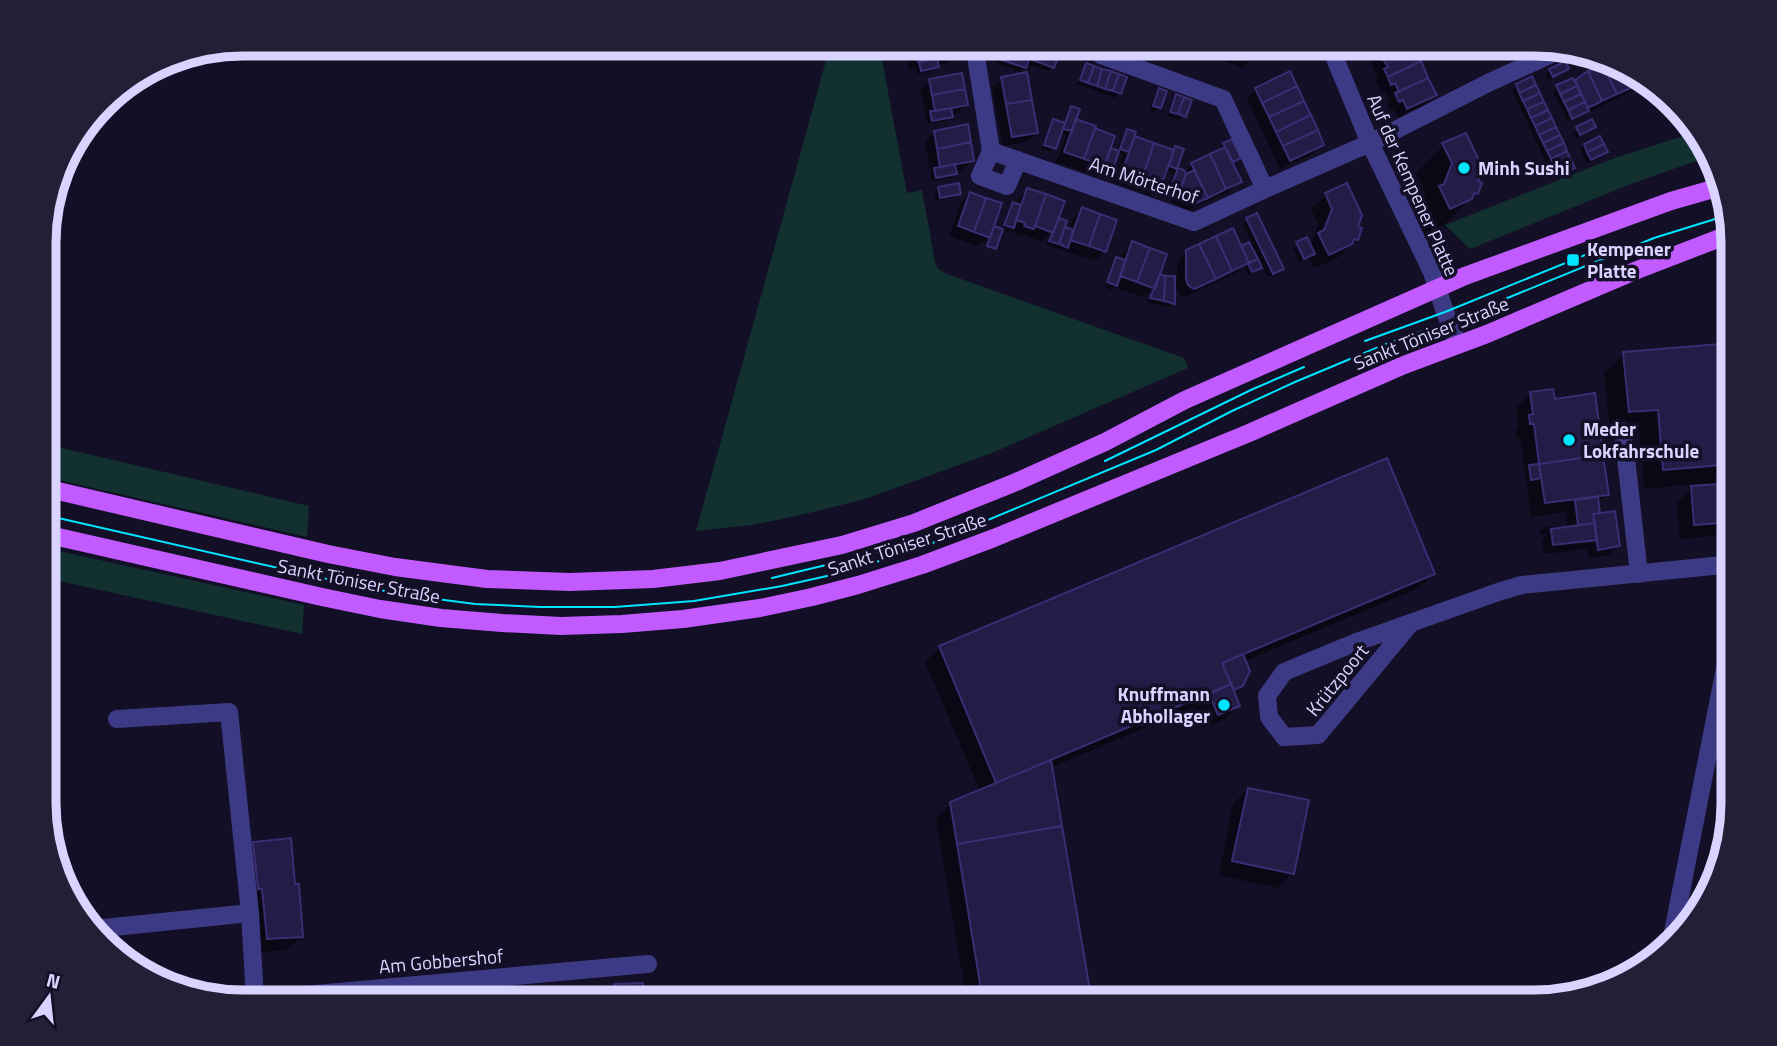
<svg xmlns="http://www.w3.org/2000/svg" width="1777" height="1046" font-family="'Titillium Web',sans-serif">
<rect width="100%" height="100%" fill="#130f26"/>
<path fill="#12302f" d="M800,44h79l28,149 15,-3 13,72 3,7 9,5 237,84 4,10 -196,85 -127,46 -60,15 -53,11 -56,6 131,-474z
M1695,132l11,11 4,13 -79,28 -161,65 -25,-24 167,-66z
M45,444l264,62 -2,31 -262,-60z
M45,548l259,57 -2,29 -257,-56z"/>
<path fill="#0007" d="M904,44h52l2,9 -9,10 -13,2 -3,6 -16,3 -1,-5 -7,1z
M1000,44h46l-4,11 11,12 -5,4 -22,-8 -6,9 -24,-9 3,-7 3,-4 -4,-1z
M1092,44h17l-2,6 -4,4 -13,-4z
M1186,44h72l-5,14 -10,10 -58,-21z
M1362,44h48l24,51 -9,10 -27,12 -5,-8 -4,1 -2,-6 3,-3 -5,-9 -3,1 -7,-13 3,-3 -9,-18 -4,2 -6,-14z
M1506,44h29l9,2 -3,4 -26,12z
M1609,64l25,7 13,13 -79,38 -15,-31 5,-4 16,-4 32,-16z
M1087,65l37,13 -5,15 -4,5 -38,-14 6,-15z
M1567,69l-4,4 -15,7 -2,-5 4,-5z
M1002,79l35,53 -10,10 -24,4 -11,-58z
M1531,79l42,89 -4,4 -15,7 -42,-89 5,-4z
M929,81l37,23 -9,10 -7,1 -4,6 -18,3 -8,-34z
M1256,89l66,55 -9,10 -33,15 -33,-70z
M1160,90v17l-5,5 -5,-2 5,-15z
M1176,96l8,20 -4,4 -13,-4 5,-16z
M1072,108l2,12 34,29 9,3 6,-17 5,-4 5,6 39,14 4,-3 6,2 -6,19 7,2 1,2 8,-8 29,-14 -1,-2 4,-5 15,14 -8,6 8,17 -9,10 -46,21 -3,-6 -10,-4 2,-6 -6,-2 7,-20 -9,-4 -5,15 -10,10 -37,-13 10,-27 -6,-2 -6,15 -4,5 -9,-3 -5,5 -37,-13 10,-27 -6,-2 -6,15 -4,4 -9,-3 9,-24 4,-4 9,3 4,-12z
M1592,121l2,6 -4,4 -15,7 -3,-5 5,-4z
M934,132l38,28 -9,10 -8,1v2l-4,5 -19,3 -7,-39z
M1444,145l32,37v11l-34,34 -20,9 -10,-21 6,-5 7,-18 -9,-19z
M1585,145l21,7 -4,4 -15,7 -7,-14z
M939,188l20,5 -4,4 -19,4 -2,-8z
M1028,190l28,29 9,3 -2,6 6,2 4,-11 9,-10 33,12 -11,30 -9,10 -49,-16 5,-13 -9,10 -17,-7 -2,2 -7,-2 1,-2 -8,-3 -1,2 -7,-3 8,-21 4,-4 3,1 2,-6z
M970,194l22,33 3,20 -9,-3 3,-7 -6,6 -4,-1v5l-30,-11 12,-33z
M1326,195l30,33 1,11 -21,20 -22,9 -5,-10 -10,4 -6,-14 13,-8 2,5 4,-3 6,-18 -7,-15z
M1247,220l35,49 -5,4 -9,4 -11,-23 -3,2 5,11 -4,4 -7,4 -4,-9 -7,6 -54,26 -4,-4 -5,-12 -1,21 -4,4 -22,-5 6,-14 -9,9 -30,-10 -2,3 -8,-3 8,-24 4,-4 5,1 2,-7 10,-10 22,38 5,-5 17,2v-17l10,-9 53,-4 12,-5 -9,-19z
M1733,345v189l-53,5 -3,-36 18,-19 -51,5 -5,-61 -29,3 -6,-58 20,-19z
M1531,394l22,7 54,93 -10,10 2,11 19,31 -9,9 -20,3 -1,-9 -44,5 -2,-14 6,-6 -8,1v-4l4,-4 5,-1v7l3,-3 16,-2 -2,-16 -35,5 -11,-80 -4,1 -1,-7 4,-4 -3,-19z
M1433,573l-14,15 -174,73 -3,24 -9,9 5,11 -14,15 -21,8 -9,-21 -144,61 40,234h-123l-31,-184 15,-14 29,-13 -55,-129 15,-14z
M1733,761v55l-27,87 -3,4z
M1248,789l44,84 -14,15 -59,-13 14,-71z
M254,843l39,43 9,50 -15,14 -34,3 -13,-95z
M615,985h27v17h-37v-7z
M558,989h29v13h-39v-4z
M662,994h16v8h-24z"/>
<path fill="#241b47" stroke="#3b2d73" stroke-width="2" d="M926,44h32l2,10 -42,8 -3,-16z
M1014,44h34l-4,10z
M1225,44h18l-4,9 -15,-5z
M1243,44h17l-6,15 -15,-6z
M1371,44h40l1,1 -29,15 -5,-10 -3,2z
M1412,44l9,17 -33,16 -4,-8 4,-2 -5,-8z
M1520,44h15l7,2 -18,8z
M1002,50l27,9 -3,9 -27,-9z
M1030,50l28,8 -4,10 -27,-10z
M937,58l2,9 -18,4 -2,-9z
M1421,61l7,17 -29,14 -4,-9 -4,2 -3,-8z
M1566,61l3,8 -16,8 -4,-8z
M1086,63l8,3 -6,17 -8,-3z
M1609,64l12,3 10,21 -14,6 -13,-27z
M1094,66l8,3 -5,17 -9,-3z
M1604,67l13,27 -15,7 -14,-30z
M1621,67l13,4 11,10 -14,7z
M1102,69l9,2 -6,18 -8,-3z
M1111,71l8,3 -6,17 -8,-2z
M1290,71l7,15 -35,17 -7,-15z
M1588,71l14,30 -14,7 -13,-28z
M1027,72l5,28 -26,4 -5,-27z
M962,73l3,16 -33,6 -3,-16z
M1119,74l8,3 -6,17 -8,-3z
M1532,76l4,9 -17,8 -3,-9z
M1428,78l9,17 -30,14 -4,-9 -4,2 -4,-9z
M1573,78l4,8 -17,8 -4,-9z
M1536,85l4,8 -17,8 -4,-8z
M1297,86l7,15 -35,16 -7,-14z
M1577,86l4,8 -17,8 -4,-8z
M1159,88l8,3 -6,17 -8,-2z
M965,89l3,16 -33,6 -3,-16z
M1540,93l4,9 -17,7 -4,-8z
M1176,94l8,3 -6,17 -8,-2z
M1581,94l4,8 -17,8 -4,-8z
M1184,97l8,3 -6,17 -8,-3z
M1032,100l6,33 -26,4 -6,-33z
M1304,101l7,14 -35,17 -7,-15z
M1544,102l4,8 -17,8 -4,-9z
M1585,102l4,9 -17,8 -4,-9z
M1071,106l9,3 -8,22 -9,-2z
M951,108l2,9 -21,4 -2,-10z
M1548,110l4,8 -17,8 -4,-8z
M1311,115l7,15 -35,16 -7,-14z
M1552,118l4,9 -17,8 -4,-9z
M1053,119l12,4 -9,26 -12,-4z
M1076,119l20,7 -12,33 -20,-7z
M1592,119l4,8 -16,8 -4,-8z
M968,124l3,18 -34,7 -3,-18z
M1556,127l4,8 -17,8 -4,-8z
M1095,128l20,8 -11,30 -20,-7z
M1127,129l9,3 -7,20 -9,-3z
M1318,130l6,15 -34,16 -7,-15z
M1466,133l17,36 -5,12 4,2 -4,11 -4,-1 -2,6 -22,10 -11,-23 5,-2 8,-21 -10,-20z
M1560,135l4,8 -17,8 -4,-8z
M1135,136l19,7 -12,36 -20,-7z
M1600,136l4,8 -17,8 -3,-8z
M1232,139l9,19 -8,4 -10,-19z
M971,142l3,19 -34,6 -3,-18z
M1154,143l20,7 -13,36 -19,-7z
M1564,143l3,8 -16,8 -4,-8z
M1604,144l4,8 -17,8 -4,-8z
M1175,146l9,3 -7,20 -8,-3z
M1225,147l17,35 -16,7 -16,-35z
M1111,148l8,3 -6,18 -9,-3z
M1567,151l4,9 -16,8 -4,-9z
M1210,154l16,35 -18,9 -17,-35z
M1571,160l4,8 -16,8 -4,-8z
M955,164l2,10 -21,4 -2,-10z
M1178,168l6,2 2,4 -7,19 -9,-3z
M1194,170l14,28 -14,6 -4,-8 -11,-3 7,-19z
M959,183l2,11 -21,4 -2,-11z
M1347,183l15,32 -4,12 4,1 -4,12 -4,-1 -2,5 -23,11 -11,-22 6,-3 8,-21 -7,-16z
M1027,188l19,6 -12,35 -10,-3 1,-3 -9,-3z
M970,192l16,6 -12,34 -16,-6z
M1046,194l19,7 -12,32 -18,-7z
M986,198l16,5 -12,35 -16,-6z
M1013,202l8,3 -7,23 -10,-3z
M1082,207l18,7 -11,32 -19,-6z
M1257,213l27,56 -11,5 -27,-56z
M1100,214l17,6 -11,32 -17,-6z
M1059,218l8,3 -8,23 -10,-3z
M994,226l9,3 -7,20 -9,-3z
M1065,227l9,3 -6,18 -9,-4z
M1233,228l16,35 -17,8 -16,-35z
M1216,236l16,35 -16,8 -17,-35z
M1307,237l8,17 -11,5 -8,-17z
M1132,241l18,7 -13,34 -17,-6z
M1249,242l9,17 -9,4 -8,-17z
M1199,244l17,35 -22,10 -6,-4 -2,-6v-29z
M1150,248l17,6 -12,35 -18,-7z
M1116,257l10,3 -9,26 -10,-4z
M1258,259l4,9 -10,4 -4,-9z
M1160,274l5,2 -1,25 -14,-3z
M1165,276h10v28l-11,-3z
M1733,343v121l-70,6 -5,-60 -29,2 -6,-60z
M1553,389l2,10 40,-6 8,62 -64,9 -5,-40h-4l-1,-9 4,-1 -3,-22z
M1603,455l6,40 -64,8 -6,-39z
M1387,458l48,116 -213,89 9,21 -235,99 -57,-137z
M1539,464l2,14 -10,2 -2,-15z
M1733,483v39l-39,3 -3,-39z
M1598,497l2,16 -7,1 2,9 -17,2 -3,-25z
M1615,511l5,35 -22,4 -5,-36z
M1595,523l2,17 -44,5 -2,-16z
M1243,654l7,17 -7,15 -9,4 -12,-27z
M1231,684l9,22 -22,9 -9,-21z
M1051,760l11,66 -105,18 -7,-42z
M1248,788l61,12 -15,74 -62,-13z
M1062,826l30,176h-109l-26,-158z
M291,838l4,46h4l4,53 -36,2 -5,-50h-4l-5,-47z
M643,983l1,19h-30v-18z
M557,987h31v15h-31z
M680,992v10h-19v-9z
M464,997v5h-32v-2z"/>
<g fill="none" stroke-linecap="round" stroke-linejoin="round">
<path stroke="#3d3a85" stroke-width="18" d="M974,44l17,107 203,71 71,-33 105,-46 118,-60 72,-33
M1329,44l41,99 62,129 13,40 13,32
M1101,55l122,44 42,90
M991,151l-11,25 27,10 11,-26
M1623,431l16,143
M1410,624l-92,111 -34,2 -15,-20 -2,-21 17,-24 70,-29 147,-52 21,-6 211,-21
M117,719l112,-7 21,201 5,86
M94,929l156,-16
M1672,937l61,-309
M237,1001l411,-37"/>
<path stroke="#c25bff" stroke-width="18" d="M45,488l283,66 67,13 92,12 83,3 83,-3 67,-8 122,-26 72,-22 102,-41 89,-40 80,-42 280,-124 206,-75 49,-14
M45,534l277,63 58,12 61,9 61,5 59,3 61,-2 61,-5 77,-11 52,-11 46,-12 64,-20 72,-27 255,-105 155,-68 83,-31 155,-66 91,-35"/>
<path stroke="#00e5ff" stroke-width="2" d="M1365,341l80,-29 145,-59
M1105,461l148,-72 51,-22
M45,515l308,70 53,10 69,9 65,3h75l79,-6 88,-15 63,-14 78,-25 233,-97 76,-39 63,-29 91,-38 63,-22 205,-84 74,-23
M772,578l83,-20 39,-12"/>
</g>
<g fill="#00e5ff" stroke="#130f26" stroke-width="2.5">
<circle cx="1464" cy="168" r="7"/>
<rect x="1566" y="253" width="14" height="14" rx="3.5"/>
<circle cx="1569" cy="440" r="7"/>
<circle cx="1224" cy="705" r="7"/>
</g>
<g text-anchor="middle" stroke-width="7" stroke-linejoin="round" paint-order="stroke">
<g font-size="19" font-weight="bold" fill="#d9d4ff" stroke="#130f26" text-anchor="start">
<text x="1478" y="175">Minh Sushi</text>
<text x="1587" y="256">Kempener<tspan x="1587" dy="22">Platte</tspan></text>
<text x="1583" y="436">Meder<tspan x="1583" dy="22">Lokfahrschule</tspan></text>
<text x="1210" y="701" text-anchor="end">Knuffmann<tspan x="1210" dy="22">Abhollager</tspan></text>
</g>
<g font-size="19" fill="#d9d4ff" stroke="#130f26">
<text transform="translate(1144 180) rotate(18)" y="7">Am Mörterhof</text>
<text transform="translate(1413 185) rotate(66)" y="7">Auf der Kempener Platte</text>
<text transform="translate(1431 333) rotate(-22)" y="7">Sankt Töniser Straße</text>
<text transform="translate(907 544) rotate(-18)" y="7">Sankt Töniser Straße</text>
<text transform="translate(359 581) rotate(11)" y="7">Sankt Töniser Straße</text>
<text transform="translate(1337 680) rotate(-51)" y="7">Krützpoort</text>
<text transform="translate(441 961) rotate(-5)" y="7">Am Gobbershof</text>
</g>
</g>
<path d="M0 0H1777V1046H0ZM243 56H1534A187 187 0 0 1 1721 243V803A187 187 0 0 1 1534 990H243A187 187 0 0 1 56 803V243A187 187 0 0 1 243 56Z" fill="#231f37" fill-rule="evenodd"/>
<path fill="none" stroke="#d9d4ff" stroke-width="9" d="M243 56H1534A187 187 0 0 1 1721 243V803A187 187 0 0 1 1534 990H243A187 187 0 0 1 56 803V243A187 187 0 0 1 243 56Z"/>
<g transform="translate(49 997) rotate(15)" stroke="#130f26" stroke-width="5" paint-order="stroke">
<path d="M0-5L12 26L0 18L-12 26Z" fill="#d9d4ff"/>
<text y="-10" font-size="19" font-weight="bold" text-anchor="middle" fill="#d9d4ff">N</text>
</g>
</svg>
